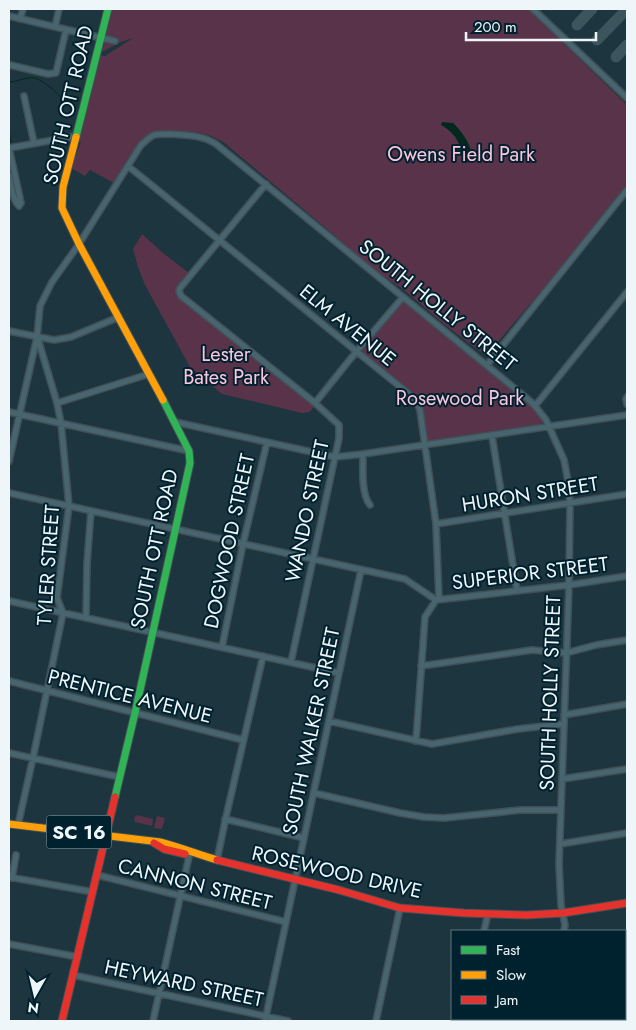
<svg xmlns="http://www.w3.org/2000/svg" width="636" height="1030" font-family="Jost,sans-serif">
<rect width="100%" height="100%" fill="#1c353e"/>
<path fill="#59334a" d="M112,9h416l99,96v79l-79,99 -62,73 -41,-31 -41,-35 -38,-26 -32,-29 -112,-94c-5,-1 -9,-5 -14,-6 -11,-4 -23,-4 -34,-4 -8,0 -17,-1 -23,2 -13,6 -29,38 -37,50l-24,-13 -5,6 -14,-8 10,-26h-3l22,-87 5,1 28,-18 -12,4 -19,10z
M142,234l21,19 26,20 -11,12 -1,5 26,25 111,91 -4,6 -8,1 -80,-19 -32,-27 -45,-82 -7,-18 -5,-18z
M406,301l116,96c8,7 21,17 21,27l-115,17 -6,-33 -3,-7 -57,-49v-1l38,-48z
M137,815l16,4 -1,7 -17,-4 -1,-4z
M157,816l8,2 -3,11 -8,-1z"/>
<path fill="#03281f" d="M442,122l11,1c9,8 22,26 18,38l-5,2 -2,-1c-4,-18 -6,-27 -23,-37z"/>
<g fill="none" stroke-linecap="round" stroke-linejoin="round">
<path stroke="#03281f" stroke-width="1" d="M9,82c7,0 12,-3 19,-4 14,-3 32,19 42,28
M9,129l2,14"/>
<path stroke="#3c545c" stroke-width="11" d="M577,25l15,-16
M597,40l30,-31
M616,57l11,-12"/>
<defs>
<path id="street" d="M533,9l94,89
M9,16l106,25
M20,19l3,-10
M55,27l4,-18
M10,65l38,9 8,-1 10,-43
M24,96l10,47
M9,148l67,-12
M9,148l11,50 1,5 -2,3
M128,166l281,228 8,8 3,8 16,114 3,75
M9,175c2,10 3,24 10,31
M266,184l-86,104 -1,3 2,5 134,107 24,22v13l-48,224
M9,331l45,9 17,-3 48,-20
M487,365l140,-175
M627,397l-1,2 1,5
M57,403l92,-29
M315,403l41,-51 47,-55
M535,406l92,-114
M9,412l180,39
M175,422l160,35 28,-3 264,-39
M492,436l25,154
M363,454c0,15 -2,40 7,51
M9,461l28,-124 3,-31 12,-24 27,-38 62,-99c4,-3 8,-8 13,-10 5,-1 11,-1 16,-1 17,1 32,1 46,10l313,256 6,6 11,14 18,40 4,21 2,22 -1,82 -10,279 2,41 4,20 -1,6
M9,493l396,86 31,21
M436,524l191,-30
M436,600l133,-15 58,-9
M9,601l330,72
M86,618l1,-54 4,-53
M222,647l21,-103 24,-102
M421,666l111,-16 34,3 30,-8 31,-5
M9,681l234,59
M564,715l63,-11
M329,721l103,23 86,-15 45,-5
M416,741l9,-124 11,-17
M9,753l111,24
M562,779l65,-10
M314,793l86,20 24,4 20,1 77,-8h40
M225,819l79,19
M18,825l15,-67 30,-145 -6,-15 12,-92 -8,-83 -4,-20 -19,-64
M560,844l67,-11
M217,860l9,-43 37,-161
M97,875l189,47
M9,877l84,15
M12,878l4,-23
M484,931l4,-17
M9,944l69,13
M625,963l1,-6
M73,975l215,46
M546,1019l11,2
M153,1021l37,-169
M265,1021l96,-451
M376,1021l24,-113
M464,1021l1,-2
M612,1021l1,-2"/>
<path id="fast" d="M76,137l32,-128
M115,797l20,-84 55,-250 -1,-12 -26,-51"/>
<path id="slow" d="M76,137l-13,50 -1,21 17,36 84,156
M9,824l151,18c19,5 37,12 57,18"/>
<path id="jam" d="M154,843l10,6 21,5
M217,860l122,30 61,18 64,5 63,2 36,-2 64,-10
M62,1021l53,-224"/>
</defs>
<use href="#street" stroke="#415056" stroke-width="8"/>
<use href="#fast" stroke="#415056" stroke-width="9"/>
<use href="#slow" stroke="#415056" stroke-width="9"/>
<use href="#jam" stroke="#415056" stroke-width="9"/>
<use href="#street" stroke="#47646f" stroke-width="5"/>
<use href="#fast" stroke="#30b455" stroke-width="7"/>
<use href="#slow" stroke="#ff9f0a" stroke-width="7"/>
<use href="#jam" stroke="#e5322d" stroke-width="7"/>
</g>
<g text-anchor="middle" stroke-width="4" stroke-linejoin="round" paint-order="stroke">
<rect fill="#00212e" stroke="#a7b6bd" stroke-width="1" x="46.5" y="815.5" width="65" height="33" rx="4"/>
<g font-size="19" font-weight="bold" fill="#eff6fa">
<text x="79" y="839">SC 16</text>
</g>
<g font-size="20" fill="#eff6fa" stroke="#00212e">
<text transform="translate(68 105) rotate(-77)" y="7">SOUTH OTT ROAD</text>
<text transform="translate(438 305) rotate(39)" y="7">SOUTH HOLLY STREET</text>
<text transform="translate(348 325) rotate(39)" y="7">ELM AVENUE</text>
<text transform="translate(530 494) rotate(-9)" y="7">HURON STREET</text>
<text transform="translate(307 511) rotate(-78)" y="7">WANDO STREET</text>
<text transform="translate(229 541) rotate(-78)" y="7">DOGWOOD STREET</text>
<text transform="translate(154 549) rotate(-78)" y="7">SOUTH OTT ROAD</text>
<text transform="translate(48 565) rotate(-86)" y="7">TYLER STREET</text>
<text transform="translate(530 573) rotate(-7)" y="7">SUPERIOR STREET</text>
<text transform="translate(550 693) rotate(-88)" y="7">SOUTH HOLLY STREET</text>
<text transform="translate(130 696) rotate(14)" y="7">PRENTICE AVENUE</text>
<text transform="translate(311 731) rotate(-78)" y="7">SOUTH WALKER STREET</text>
<text transform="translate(337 872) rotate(13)" y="7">ROSEWOOD DRIVE</text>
<text transform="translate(195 884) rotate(14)" y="7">CANNON STREET</text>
<text transform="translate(184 983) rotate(12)" y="7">HEYWARD STREET</text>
</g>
<g font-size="20" fill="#fbc6df" stroke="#00212e">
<text x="461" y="161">Owens Field Park</text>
<text x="226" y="361">Lester<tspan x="226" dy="23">Bates Park</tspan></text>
<text x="460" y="405">Rosewood Park</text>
</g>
</g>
<rect width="636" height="1030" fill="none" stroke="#eff6fa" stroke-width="20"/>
<rect x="451" y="930" width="175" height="90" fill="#00212e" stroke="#607680"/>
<rect x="461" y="946" width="25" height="8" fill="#30b455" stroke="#607680"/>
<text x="496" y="955" font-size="15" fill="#eff6fa">Fast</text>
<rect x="461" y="971" width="25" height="8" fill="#ff9f0a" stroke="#607680"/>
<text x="496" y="980" font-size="15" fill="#eff6fa">Slow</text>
<rect x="461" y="996" width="25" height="8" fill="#e5322d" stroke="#607680"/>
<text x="496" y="1005" font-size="15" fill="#eff6fa">Jam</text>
<g transform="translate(35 995) rotate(188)" stroke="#00212e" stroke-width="4" paint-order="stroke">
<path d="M0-4L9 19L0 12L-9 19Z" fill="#eff6fa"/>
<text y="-8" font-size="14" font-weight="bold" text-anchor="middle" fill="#eff6fa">N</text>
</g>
<path d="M466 32v8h130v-8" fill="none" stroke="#eff6fa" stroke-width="2.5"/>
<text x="474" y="32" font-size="15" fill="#eff6fa" stroke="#00212e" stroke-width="4" paint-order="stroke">200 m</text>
</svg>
